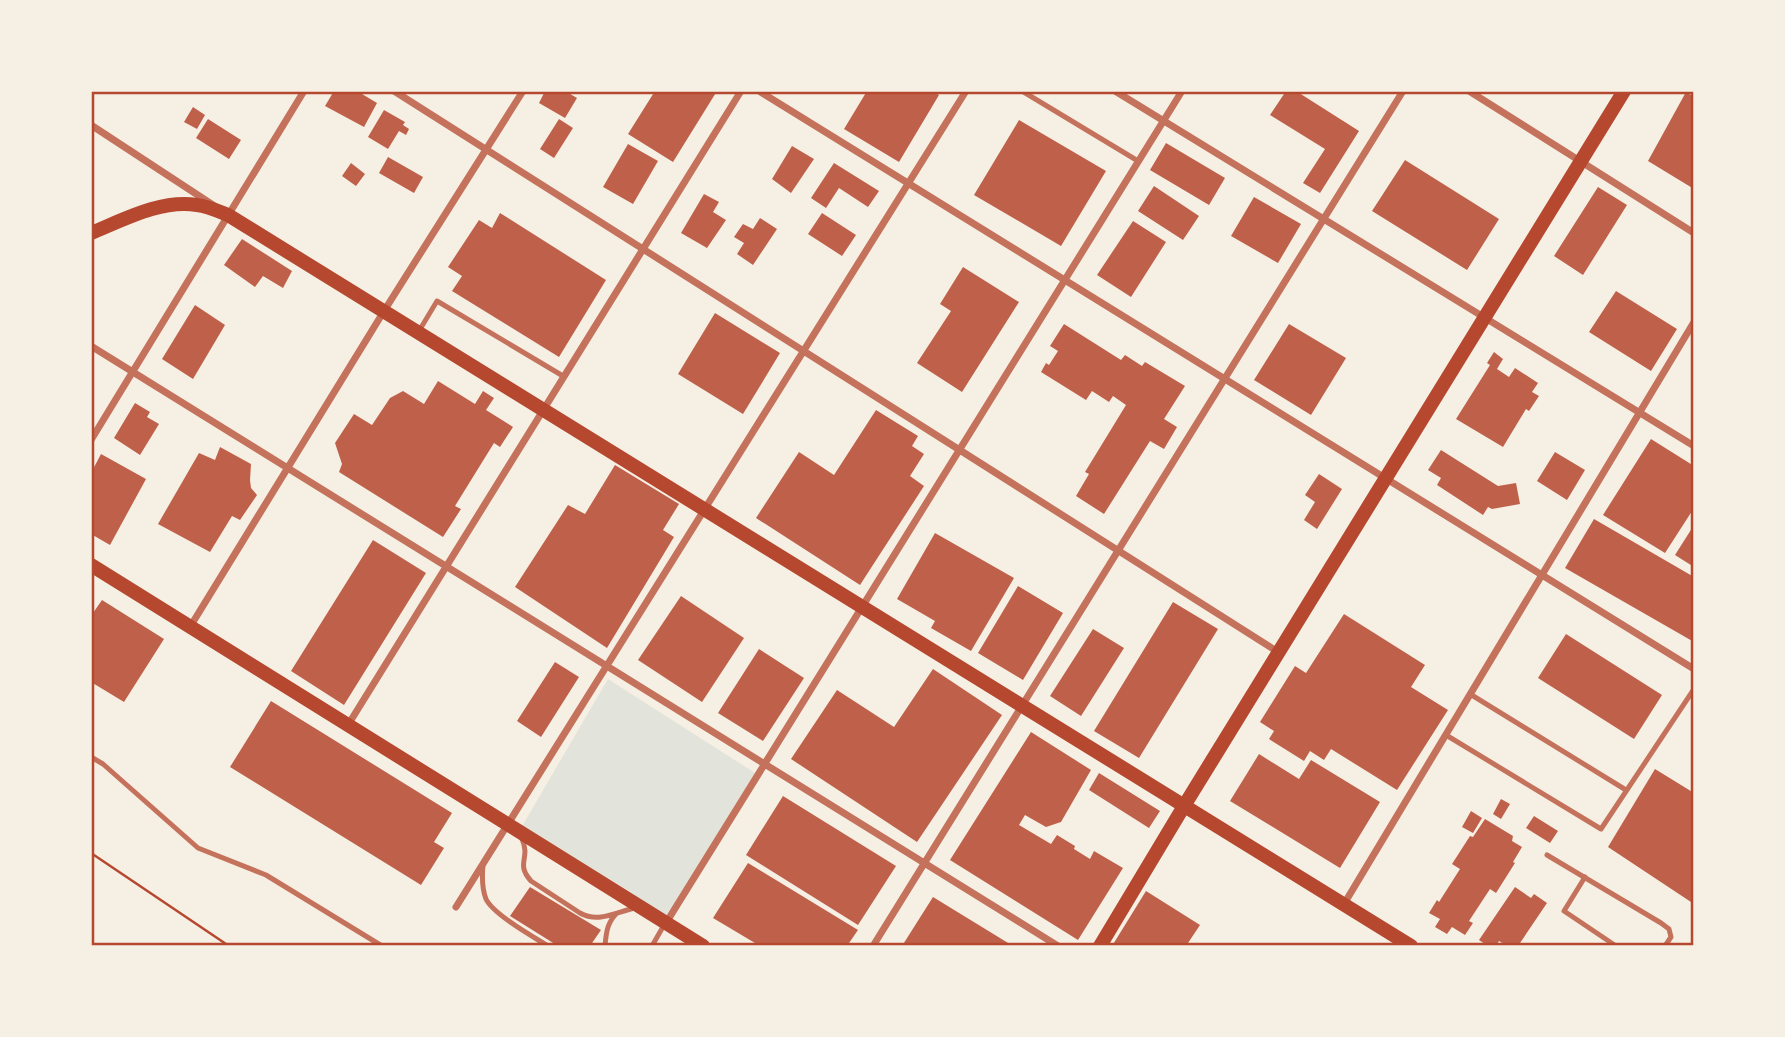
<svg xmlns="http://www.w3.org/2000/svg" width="1785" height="1037" font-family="'Crimson Pro',serif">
<rect width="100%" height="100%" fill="#f6efe4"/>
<path fill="#e2e4dc" d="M608,679l147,94 -90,147 -23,-14 -11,-14 -110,-64z"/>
<path fill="#bf614a" d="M334,91h23l20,12 -13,24 -39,-21z
M545,91h20l12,7 -12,20 -26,-15z
M655,91h62l-44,71 -45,-28z
M867,91h65l7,4 -40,67 -55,-33z
M1286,91h10l63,40 -39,62 -17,-10 22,-34 -55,-34z
M1686,92l8,5v92l-46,-28z
M193,107l12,8 -8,14 -13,-7z
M384,110l21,12 -2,3 6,4 -3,6 -7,-4 -11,18 -20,-12z
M208,119l33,21 -12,19 -33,-21z
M559,119l14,9 -19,30 -14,-9z
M1019,120l87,51 -45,75 -87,-51z
M1166,143l59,35 -16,27 -59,-35z
M628,144l30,17 -25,43 -30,-17z
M792,146l22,13 -23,34 -19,-14z
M388,157l35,20 -9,16 -35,-20z
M1405,160l94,59 -32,51 -95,-59z
M351,163l14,11 -9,12 -14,-10z
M834,163l45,28 -11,16 -29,-19 -13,20 -15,-10z
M1154,186l45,30 -16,24 -45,-29z
M1598,187l29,18 -44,70 -29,-19z
M704,194l15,8 -6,10 13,8 -19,28 -26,-15z
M1254,197l47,27 -23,39 -47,-27z
M500,213l106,67 -47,77 -107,-66 10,-15 -14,-9 31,-47 13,8z
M822,213l34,22 -14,21 -34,-22z
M760,218l17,11 -24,36 -16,-11 7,-11 -10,-6 9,-13 10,5z
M1133,221l33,21 -35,55 -34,-22z
M242,239l50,32 -9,17 -20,-12 -8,11 -31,-22z
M963,267l56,35 -57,90 -45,-29 34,-52 -11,-7z
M1616,291l61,38 -26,42 -62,-39z
M195,305l30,20 -32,54 -31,-20z
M715,313l65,40 -37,61 -65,-40z
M1064,324l57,36 4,-5 17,11 3,-4 40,24 -21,33 13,8 -13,22 -14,-8 -46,73 -28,-18 13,-22 -4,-2 41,-67 -13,-9 -4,6 -17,-11 -6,9 -45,-28 5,-9 3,2 9,-14 -8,-5z
M1289,324l57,34 -35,57 -57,-35z
M1494,352l9,7 -6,10 12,8 6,-9 23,15 -6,9 7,4 -10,15 -3,-2 -23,38 -47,-28 34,-54 -3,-2z
M438,381l37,23 8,-13 11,7 -8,12 27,17 -13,20 -6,-4 -39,63 6,3 -18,28 -104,-65 3,-8 -7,-21 19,-29 18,11 18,-27 13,-7 21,13z
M135,403l15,9 -3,5 12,7 -19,31 -26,-17z
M876,410l42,26 -6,10 12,8 -14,22 14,10 -64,99 -104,-67 43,-66 35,23z
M1651,439l43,27v42l-29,45 -62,-38z
M220,447l31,17 -1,16 1,8 6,7 -17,25 -8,-4 -22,36 -52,-28 41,-71 16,7z
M1441,450l57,36 18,-3 4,21 -28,5 -4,-2 -5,8 -46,-30 4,-7 -13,-8z
M1555,452l30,18 -18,30 -30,-19z
M101,454l45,25 -36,66 -19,-11v-61z
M615,465l64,39 -16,26 11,7 -67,111 -92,-61 53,-82 17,9z
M1319,474l23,15 -25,40 -13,-9 11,-18 -10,-7z
M1594,519l100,58v65l-129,-74z
M1694,525v42l-19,-12z
M935,533l79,45 -43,73 -40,-23 4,-7 -38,-22z
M373,540l53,33 -82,132 -53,-34z
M1018,586l45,27 -40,67 -45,-27z
M681,596l63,42 -42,64 -64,-42z
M102,600l62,39 -40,63 -33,-20v-70l2,1z
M1173,602l45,27 -79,129 -45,-27z
M1344,614l81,51 -14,22 37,23 -51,80 -66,-41 -7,11 -14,-9 -6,10 -35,-22 5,-8 -14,-9 35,-56 11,7z
M1093,629l31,19 -43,68 -31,-20z
M1566,634l96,61 -28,44 -96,-61z
M759,649l45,29 -41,63 -45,-28z
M555,662l24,15 -38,60 -24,-16z
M933,669l69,46 -85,127 -126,-83 46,-69 57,37z
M271,701l181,112 -18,29 10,6 -23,37 -191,-118z
M1031,732l60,38 -30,52 -15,5 -21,-12 -6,10 32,19 6,-9 18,11 -1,3 16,10 4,-8 29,17 -45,72 -128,-80z
M1259,754l40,25 12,-19 69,42 -40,66 -110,-67z
M1655,769l39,24v111l-86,-57z
M1099,773l61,38 -11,17 -60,-38z
M783,796l113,70 -38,59 -112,-70z
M1501,799l9,5 -9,15 -8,-5z
M1471,811l11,7 -9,15 -11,-6z
M1534,816l24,15 -8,12 -24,-15z
M1485,819l28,17 -1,5 10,6 -9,15 2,1 -19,30 -6,-4 -21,32 4,2 -8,12 -13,-8 -5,7 -12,-7 5,-8 -11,-6 8,-13 2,2 21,-33 -8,-5 18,-28 3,1z
M748,863l110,67 -11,16h-87l-47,-28z
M530,887l71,43 -11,16h-32l-48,-30z
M1515,887l16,11 3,-4 13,9 -29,43h-15l1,-2 -5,-3 -3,5h-8l-9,-6z
M1146,891l54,34 -14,21h-74z
M933,897l80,49h-111z"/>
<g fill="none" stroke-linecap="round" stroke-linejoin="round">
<path stroke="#b5482f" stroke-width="2.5" d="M91,853l138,93"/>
<path stroke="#c5725c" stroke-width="5" d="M1022,91l116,70
M419,331l18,-30 126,75
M1470,694l156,96
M1446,735l155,94 93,-140
M91,757l12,7 95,84 68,27 116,71
M522,839c9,20 -7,24 9,42l49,32c18,10 35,0 54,-5
M1547,855l114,68 8,6 2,8 -6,9
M483,865c-1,11 -1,24 3,34 7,15 46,37 62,47
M1585,877l-21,34 52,35
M605,946c1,-12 2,-23 11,-32
M652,946l12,-21"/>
<path stroke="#c5725c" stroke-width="7" d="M394,91l884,561
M759,91l935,578
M1115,91l579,355
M1469,91l225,142
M91,125l122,80
M91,346l967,600
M91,440l213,-349
M190,627l194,-316 139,-220
M348,725l393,-634
M1344,904l350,-582
M456,907l510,-816
M666,923l516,-832
M873,946l530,-855"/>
<path stroke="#b5482f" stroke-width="14" d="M91,233c32,-13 70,-34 106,-28 10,1 21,6 31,10l1183,731
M91,565l612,381
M1100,946l84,-140 440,-715"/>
</g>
<rect width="1785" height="1037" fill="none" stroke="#f6efe4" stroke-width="186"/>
<rect x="93" y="93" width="1599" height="851" fill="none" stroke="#b5482f" stroke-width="2.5"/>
</svg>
